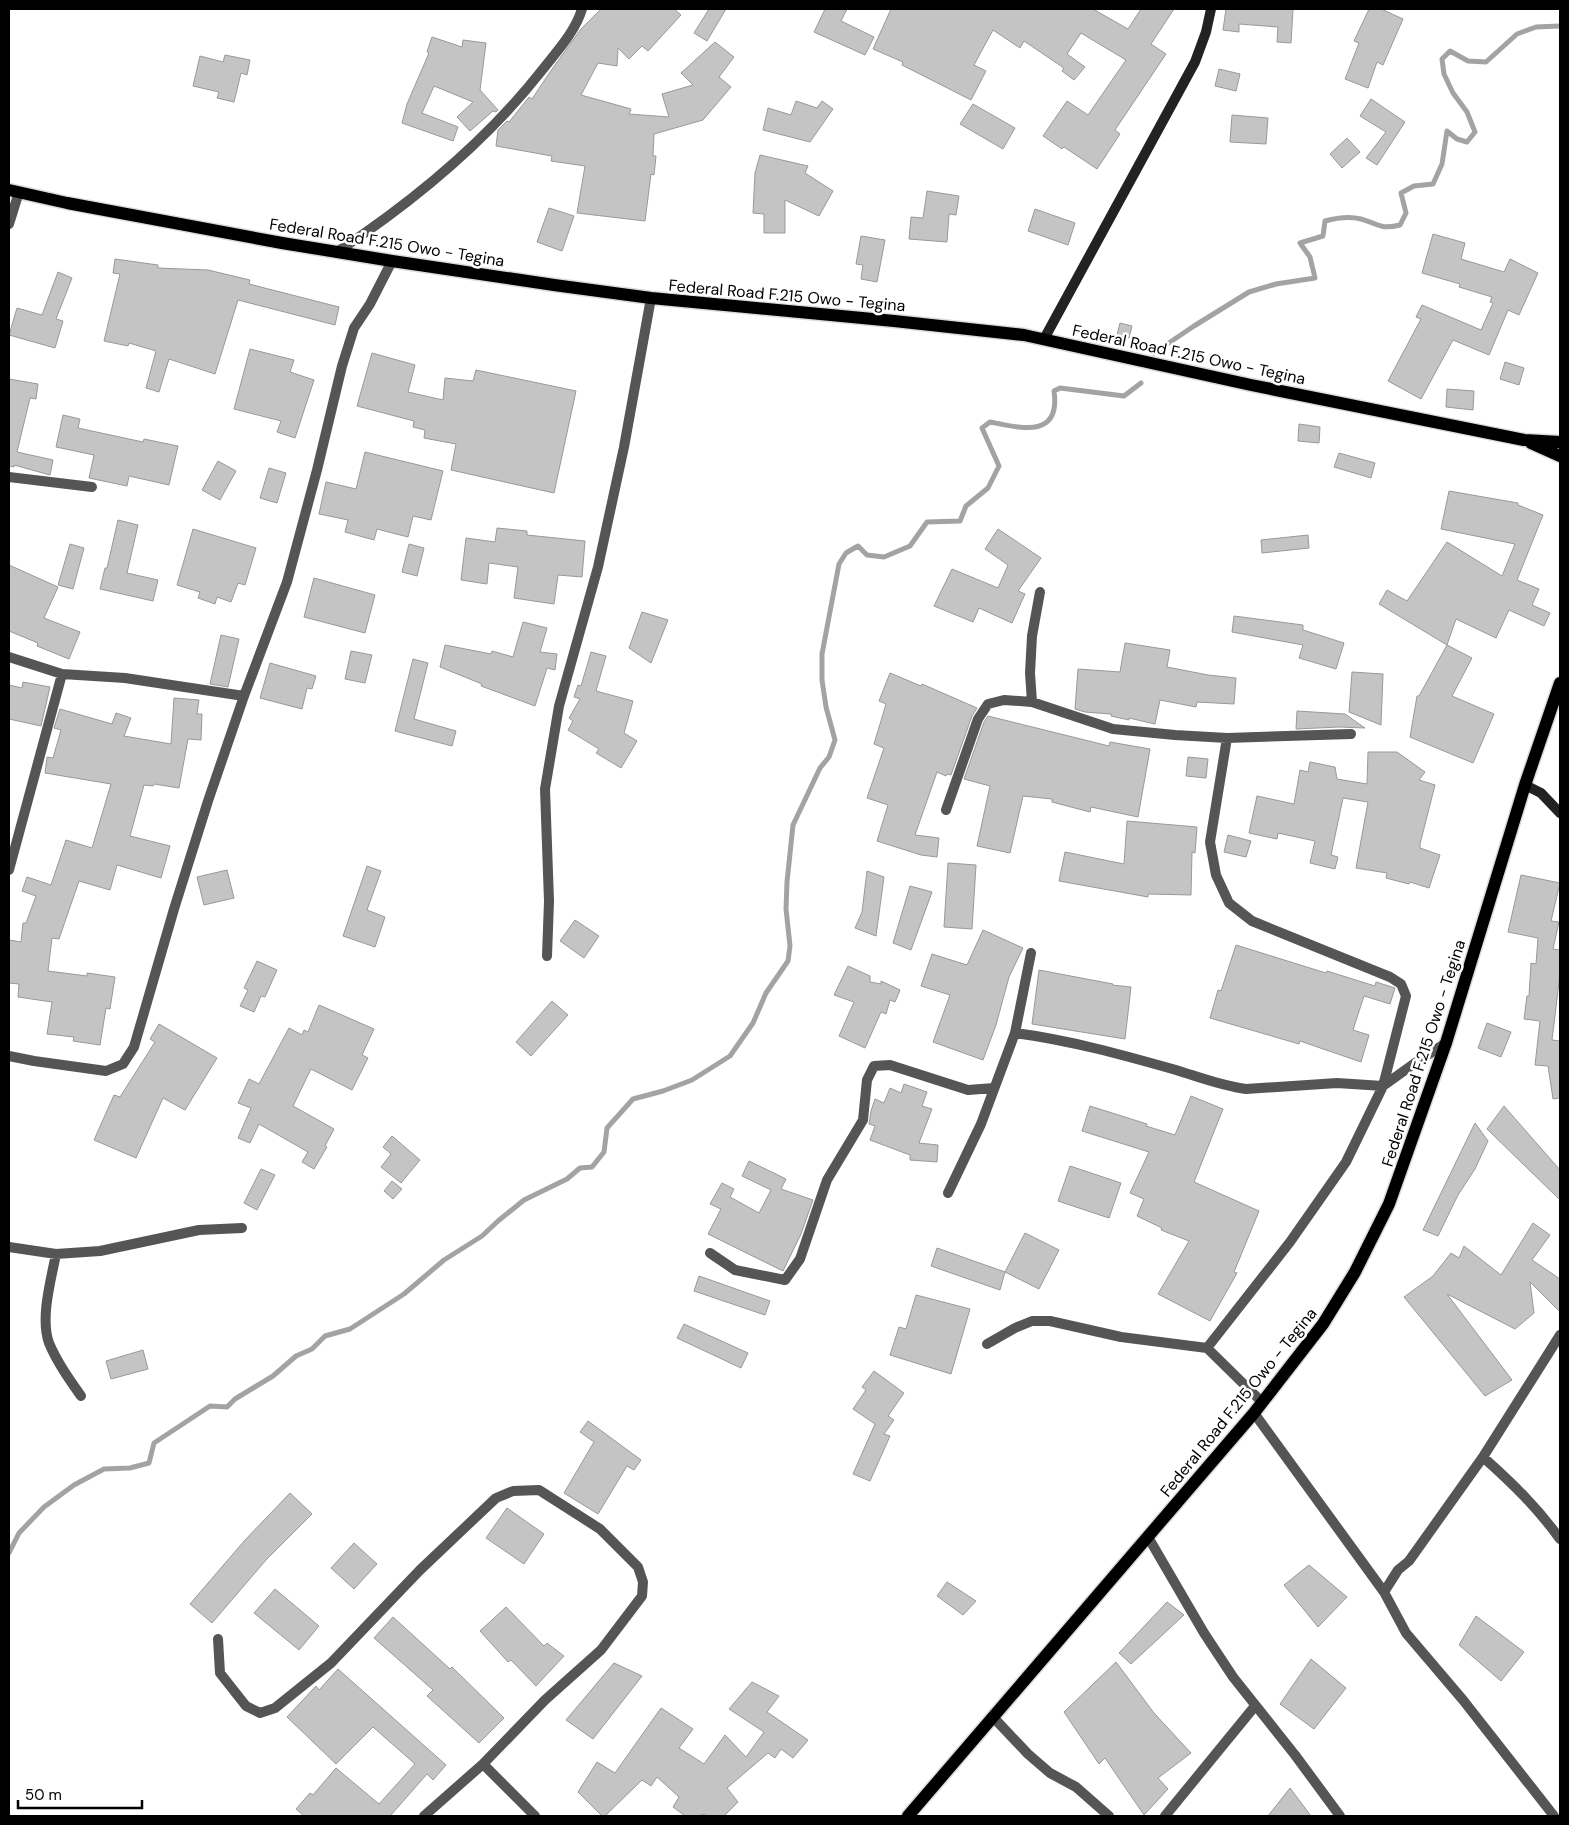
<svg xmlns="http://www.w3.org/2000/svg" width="1569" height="1825" font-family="'DM Sans',sans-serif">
<rect width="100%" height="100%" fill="#fff"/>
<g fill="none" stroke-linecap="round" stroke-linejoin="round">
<path stroke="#a3a3a3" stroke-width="5" d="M1154,353l40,-27 55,-34 27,-8 39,-6 -5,-21 -10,-14 23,-7 2,-15c11,-3 24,-5 36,-2 18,5 19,11 39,6l6,-12 -5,-20 13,-7 19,-2 9,-20 5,-33 10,8 10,3 8,-10 -8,-20 -14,-19 -9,-19 -2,-15 8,-8 18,10 18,1 31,-28 19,-7 24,-1
M9,1553l10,-20 25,-26 30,-22 30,-16 26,-1 19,-5 5,-20 56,-37 17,1 8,-8 38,-23 23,-20 16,-7 13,-13 25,-7 54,-35 40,-34 38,-24 16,-15 26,-21 43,-21 13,-11 12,-1 12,-15 3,-24 26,-29 30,-8 29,-11 38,-24 23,-33 13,-30 22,-32 2,-15 -4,-37 1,-27 6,-57 27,-57 9,-11 6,-17 -9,-33 -4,-27v-26l17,-90 7,-11 12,-7 9,9 17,2 26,-11 17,-24 33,-1 6,-15 22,-18 11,-22 -17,-38 8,-6c31,6 71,17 64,-31l6,-3 64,8 17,-13"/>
</g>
<path fill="#c4c4c4" stroke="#999" d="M601,9h73l7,6 -33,36 -6,-5 -13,13 -11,-11 -1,18 -19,-3 -17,32 50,14 -2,5 40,3 -7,-23 31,-9 -12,-12 34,-31 19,15 -15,20 12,10 -28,33 -49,14 -1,22h3l-2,19 -3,-1 -6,47 -68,-8 8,-47 -34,-5 1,-5 -56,-10 2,-16 9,-9 2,1 20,-25 3,2 18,-27 31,-43z
M709,9h17l-19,32 -13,-8z
M825,9h22l-6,12 33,16 -9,18 -51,-23z
M891,9h202l35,20 13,-20h33l-23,35 15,10 -51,76 5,4 -23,35 -33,-22 -2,2 -19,-13 24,-35 21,14 38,-55 -45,-27 -14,21 18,13 -11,13 -12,-9 2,-3 -40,-27 -4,7 -27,-18 -19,35 12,6 -15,29 -69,-35 1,-3 -30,-13z
M1226,9h67l-2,34 -14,-1 1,-15 -39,-3v8l-16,-2z
M1369,9h12l22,10 -20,46 -6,-3 -9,26 -23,-9 14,-36 -5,-2z
M432,37l30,10 1,-7 23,3 -6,47 18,20 -2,2 -3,-1 -23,20 -13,-14 16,-15 -39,-16 -12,27 36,14 -5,14 -51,-18 5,-19 22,-51 -2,-1z
M225,55l25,5 -3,15 -6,-2 -7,29 -17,-4 2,-6 -26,-6 7,-30 23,6z
M1219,69l21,5 -4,17 -21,-5z
M1371,99l34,23 -28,43 -11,-7 20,-26 -26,-16z
M796,101l21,7 5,-7 11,8 -23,33 -47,-12 5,-22 23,7z
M973,104l42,24 -12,21 -43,-25z
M1232,115l36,3 -2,26 -36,-2z
M1347,138l13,14 -18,16 -12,-14z
M760,155l48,11 -3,7 28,18 -14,25 -34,-16v33h-21v-19l-11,-1 2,-40z
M927,191l32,5 -3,19 -7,-1 -2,28 -38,-3 2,-22 12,1z
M549,208l25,8 -12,35 -25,-9z
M1035,209l40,14 -7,22 -40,-14z
M1433,234l32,9 -4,16 43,13 6,-13 28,14 -19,42 -11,-5 -19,45 -36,-15 -32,59 -33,-18 33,-62 -5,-2 6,-12 59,25 12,-27 -3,-1 2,-5 -33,-10 1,-3 -38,-11z
M861,236l24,4 -8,42 -16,-3 2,-14 -7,-1z
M115,259l43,6v3l50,2 42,10 -1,4 90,23 -4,18 -97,-25 -23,74 -46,-15 -10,33 -13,-4 10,-37 -27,-8 -1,3 -24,-5 16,-67 -7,-1z
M58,272l14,6 -16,41 7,2 -8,27 -46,-13 8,-27 25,7z
M1120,323l12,3 -3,12 -12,-3z
M250,349l44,11 -4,12 24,8 -19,58 -18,-6 4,-11 -47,-12z
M372,353l43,12 -7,27 35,8 2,-22 28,3 3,-11 100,21 -22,102 -103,-23 5,-26 -32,-6 1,-8 -12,-3 1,-6 -57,-15z
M1505,362l19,6 -5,17 -19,-6z
M9,379l29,5 -2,15 -6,-1 -13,54 36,8 -3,15 -36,-10v2l-5,-1z
M1447,389l27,2 -1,19 -27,-3z
M63,415l17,4 -2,9 65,14 1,-3 34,7 -9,39 -40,-9 -2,10 -38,-8 5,-23 -38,-8z
M1299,424l21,3 -1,16 -21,-2z
M365,452l78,19 -12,49 -18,-4 -5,21 -31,-8 -3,11 -29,-8 3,-12 -29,-6 7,-32 30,7z
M1339,453l36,10 -4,15 -37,-11z
M218,461l18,10 -16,29 -18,-10z
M269,468l17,5 -9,30 -17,-5z
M1449,491l69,12v2l25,10 -26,65 22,9 -7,16 18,8 -6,13 -35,-16 -13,28 -40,-19 -9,26 -68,-41 8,-14 20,11 40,-59 55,34 13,-32 -74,-15z
M118,520l20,5 -11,48 31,7 -5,21 -53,-12 5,-21h2z
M497,528l30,3v4l58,6 -3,36 -24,-2 -4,29 -40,-6 4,-31 -29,-4 -2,21 -26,-4 5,-42 29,4z
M193,529l63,19 -11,37 -7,-2 -7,19 -14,-5 -2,7 -17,-6 2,-6 -23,-7z
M998,529l43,29 -23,33 7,3 -13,29 -33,-15 -6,14 -39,-16 18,-37 46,19 10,-23 -23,-16z
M1308,535l1,13 -47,5 -1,-13z
M70,544l14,4 -11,41 -15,-4z
M409,544l15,4 -7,28 -15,-4z
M9,565l49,22 -14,31 36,14 -11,27 -32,-13 1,-3 -29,-12z
M314,578l61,17 -10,38 -61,-16z
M642,612l26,8 -17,43 -22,-15z
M1234,616l69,9v5l41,13 -8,26 -37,-11 4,-13 -71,-13z
M523,622l24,6 -7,24 17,2 -2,16 -8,-2 -12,38 -54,-20 1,-2 -42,-17 5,-22 46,9 1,-3 21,6z
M221,635l18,4 -11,48 -18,-3z
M1125,643l45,7 -3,17 41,8 28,3 -2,26 -37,-2 -1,5 -36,-7 -5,24 -26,-6v2l-18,-4v-2l-26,-2 -10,-3 3,-40 42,3z
M1447,645l25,13 -20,38 42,18 -21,49 -63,-26 7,-41h2z
M351,651l21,4 -7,28 -20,-4z
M591,652l15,4 -10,35 37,10 -9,32 13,8 -16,27 -25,-15 3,-4 -31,-19 5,-9 -4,-3 11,-19 -6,-2 4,-12 3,1z
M413,659l15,4 -14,56 42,12 -4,15 -57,-15z
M270,663l46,13 -4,13 -5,-1 -5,21 -42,-11z
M1352,672l31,2 -2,51 -32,-13z
M890,673l31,13 1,-2 55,24 -5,8 -21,59 -4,-1 -1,2 -9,-4 -22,63 24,3 -2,19 -16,-2 -44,-14 11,-36 -21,-7 17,-50 -10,-4 12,-40 -7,-3z
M23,682l27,5 -9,39 -32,-7v-34l13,3z
M174,698l25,2 -2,14h5l-1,26 -13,-1 -9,49 -25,-4 -1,2 -9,-1 -14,51 40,10 -9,32 -44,-13 -7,25 -31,-9 -20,58 -7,-1 -4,33 39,5v-3l28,4 -5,32 -4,-1 -6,37 -27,-4 1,-4 -27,-3 5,-32 -34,-5 1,-13 -10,-1v-43l12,2 2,-19h3l10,-27 -14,-5 5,-14 24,8 15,-45 26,8 19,-64 -66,-11 2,-16 6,1 8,-28 -7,-2 6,-19 52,15 4,-11 15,5 -7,18 47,8z
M1297,711l48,3 20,14 -26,-1 -43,2z
M988,716l121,30 1,-4 40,7 -12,68 -47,-10 -1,5 -38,-10v-3l-29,-3 -13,57 -33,-7 13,-60 -26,-7 20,-57z
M1368,752h29l28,20 -6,8 16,5 -15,59v4l20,7 -11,33 -19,-6 -1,2 -23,-6 1,-5 -31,-5 12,-66 -25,-4 -12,57 7,2 -3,12 -25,-6 5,-22 -37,-8 -1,6 -28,-6 8,-37 37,8 6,-34 8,2 2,-10 25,5 2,12 30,5z
M1188,757l20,2 -2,19 -20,-2z
M1127,821l70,6 -2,26 -3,-1 -1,43 -43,-1v3l-89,-16 6,-29 59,12z
M1228,835l23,6 -5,16 -22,-5z
M948,863l28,2 -4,64 -28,-2z
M367,866l14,5 -14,39 18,7 -10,30 -32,-11z
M227,870l7,28 -30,7 -7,-28z
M867,871l17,6 -8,59 -21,-8 7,-16z
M1521,875l39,8 -9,38 8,1 -6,27 7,1v24l-8,66 8,1v57l-7,1 -5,-33 -13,-1 5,-44 -16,-2 3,-23h2l2,-33 5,1 2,-26 -30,-6z
M910,886l22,6 -21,58 -18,-7z
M575,920l24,16 -15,22 -24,-17z
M983,930l40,18 -14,29 -13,48 -13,35 -50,-18 17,-47 -29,-9 11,-32 35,11z
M1236,945l90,28 1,-2 48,15 1,-4 19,6 -5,16 -26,-8 -11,34 16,5 -8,27 -61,-21 -1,3 -89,-26 8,-28 3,1z
M257,961l20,9 -12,27 -4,-1 -7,16 -14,-6 8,-16 -4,-2z
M848,966l22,10v6l11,2v-3l19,9 -5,12 -5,-2 -4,14 -5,-2 -16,36 -26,-12 15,-34 -20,-7z
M1039,970l74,14 -1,1 19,2 -6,52 -93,-15z
M552,1001l16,14 -37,41 -15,-14z
M319,1005l55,24 -12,26 6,3 -16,32 -41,-21 -18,37 41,23 -9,17 2,1 -13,22 -12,-7 6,-10 -49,-28 -9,19 -12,-5 13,-30 -13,-5 11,-24 10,5 30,-56 13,7 2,-5 4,2z
M1487,1023l24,9 -10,25 -23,-9z
M159,1024l58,34 -32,52 -22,-12 -27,60 -42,-18 20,-45 6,2 35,-55 -5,-3z
M904,1084l23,8 -5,14 10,3 -13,34 19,2 -1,17 -27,-2v-5l-40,-15 5,-14 -6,-2 2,-13 4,-12 9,4 6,-15 11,5z
M1191,1096l32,13 -29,73 65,29 -25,61 3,1 -27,48 -52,-27 31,-53 -28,-11 1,-2 -25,-12 7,-17 -14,-6 19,-41 -67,-21 8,-25 57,18 -1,2 29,9z
M1504,1106l56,64v30l-73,-71z
M1475,1123l13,18 -13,28 -17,26 -20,41 -15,-6z
M392,1136l28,24 -19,23 -20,-16 10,-13 -8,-7z
M749,1161l37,18 -5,10 32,11 -12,34 -18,37 -75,-37 13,-25 -11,-5 12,-21 12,6 -4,8 29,16 12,-23 -29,-14z
M1070,1166l51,17 -12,35 -51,-17z
M261,1169l14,6 -18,35 -13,-7z
M392,1181l10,8 -9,10 -9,-8z
M1533,1223l17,12 -18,25 28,19v33l-30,-30 4,31 -19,16 -68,-35 65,86 -27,16 -81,-99 29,-21 18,-23 8,5 5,-12 37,29z
M1025,1233l34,17 -20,39 -34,-17z
M937,1248l68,24 -5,18 -69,-24z
M699,1276l71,25 -5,14 -71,-24z
M916,1295l54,14 -19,65 -61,-19 9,-28 7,2z
M684,1324l64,29 -7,15 -64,-30z
M143,1350l5,19 -37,10 -5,-18z
M874,1371l30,22 -16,23 6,4 -10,14 6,2 -20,45 -17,-7 22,-50 -22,-15 13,-19 -4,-3z
M588,1421l53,39 -7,10 -7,-4 -29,48 -34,-21 30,-51 -14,-10z
M290,1493l22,21 -46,46 -54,63 -22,-19 55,-64z
M507,1508l37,26 -20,30 -38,-26z
M354,1543l23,21 -23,25 -23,-21z
M1309,1565l38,32 -29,30 -34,-42z
M947,1582l29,19 -13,14 -26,-19z
M275,1589l44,37 -20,24 -45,-37z
M1167,1602l17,13 -53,49 -12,-11z
M506,1607l38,39 3,-3 17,13 -28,30 -25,-26 -3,2 -28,-31z
M1476,1616l48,36 -23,29 -42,-36z
M393,1617l57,52 2,-2 52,51 -25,25 -52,-47 6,-6 -59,-52z
M1311,1659l35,29 -32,41 -34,-25z
M1116,1662l38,51 37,40 -33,25 10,11 -24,26 -39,-57 -6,6 -35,-52z
M614,1663l28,13 -49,63 -27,-19z
M338,1669l108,96 -13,15 -6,-6 -36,41 2,1h-89l-8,-7 14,-16 3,2 23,-27 43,36 36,-40 -42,-37 -37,37 -49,-47 29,-31 3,4z
M752,1682l27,14 -12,16 41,28 -15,18 -12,-9 -6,9 -7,-5 -41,35 11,14 -14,14h-16l-4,-2 -5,2h-14l-12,-9 6,-10 -22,-20 -6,9 -9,-6 -37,36h-3l-24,-24 19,-30 18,11 46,-65 32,21 -14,19 25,16 21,-29 21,22 18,-25 -35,-23z
M1290,1788l21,28h-43z"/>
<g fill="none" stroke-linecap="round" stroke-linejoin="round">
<defs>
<path id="primary" d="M9,190l58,13 215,40 110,18 162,24 97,13 243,23 130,14 227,50 273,55 36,2
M1531,443l29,13
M908,1816l346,-403 69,-89 32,-52 34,-68 57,-161 79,-258 35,-102"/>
</defs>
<use href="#primary" stroke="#dbdbdb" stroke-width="15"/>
<path stroke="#555" stroke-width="10" d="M9,224l10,-32
M337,252c77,-51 149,-110 206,-183 15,-19 32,-37 39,-60
M9,477l83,10
M9,657l53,17 63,4 119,18
M1032,702l-2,-29 2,-37 8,-44
M1227,738l-17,104 6,33 13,28 23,18 138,56 11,7 5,12 -23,90 -37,76 -56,80 -83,106 55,54
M946,810l32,-91 10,-15 16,-4 28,2 81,27 62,6 52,3 124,-4
M9,870l53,-196
M547,956l2,-55 -4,-112 14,-83 39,-139 26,-120 27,-149
M1015,1033c54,7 108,22 161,37 23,7 46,16 70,19l91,-6 46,3 32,-23 31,-20
M9,1056l25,5 72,10 17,-7 11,-17 40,-138 34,-108 36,-105 43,-114 30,-112 25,-104 12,-38 16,-24 22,-43
M948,1193l33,-69 34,-91 16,-80
M9,1247l47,7 44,-3 99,-21 43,-2
M710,1253l25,17 50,10 15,-21 27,-79 36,-60 4,-40 7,-14 16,-1 78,25 26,-2
M56,1254c-5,26 -16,64 -7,89 8,19 20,36 32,53
M987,1344l28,-16 17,-7h18l71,16 86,11
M1254,1413l130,179 22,41 57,67 91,116
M1483,1457l77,-122
M1148,1537l56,96 29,44 62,78 45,61
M1384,1592l14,-22 11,-9 74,-104c30,27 53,49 77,82
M218,1639l2,34 26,33 14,7 15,-5 56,-45 89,-93 76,-72 17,-7 26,-1 61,39 38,38 5,15 -1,14 -41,54 -56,50 -62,64 -59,52
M993,1717l35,37 22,19 26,14 33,29
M483,1764l52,52
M1165,1816l90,-110"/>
<path stroke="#222" stroke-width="10" d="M1044,339l151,-277 11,-30 5,-23
M1525,785l16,8 19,20"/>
<use href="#primary" stroke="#000" stroke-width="12"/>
</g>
<g text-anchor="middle" stroke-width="5" stroke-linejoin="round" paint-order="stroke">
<g font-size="16" fill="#000" stroke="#fff">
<text transform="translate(387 242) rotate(9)" y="6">Federal Road F.215 Owo - Tegina</text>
<text transform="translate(787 295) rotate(5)" y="6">Federal Road F.215 Owo - Tegina</text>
<text transform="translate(1189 354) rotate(12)" y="6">Federal Road F.215 Owo - Tegina</text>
<text transform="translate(1423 1053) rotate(-72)" y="6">Federal Road F.215 Owo - Tegina</text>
<text transform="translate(1238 1402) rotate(-51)" y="6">Federal Road F.215 Owo - Tegina</text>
</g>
</g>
<rect width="1569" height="1825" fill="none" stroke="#000000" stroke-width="20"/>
<path d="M18 1800v8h124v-8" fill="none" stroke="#000000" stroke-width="2.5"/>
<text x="25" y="1800" font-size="15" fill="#000000" stroke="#ffffff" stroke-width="4" paint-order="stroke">50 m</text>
</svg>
